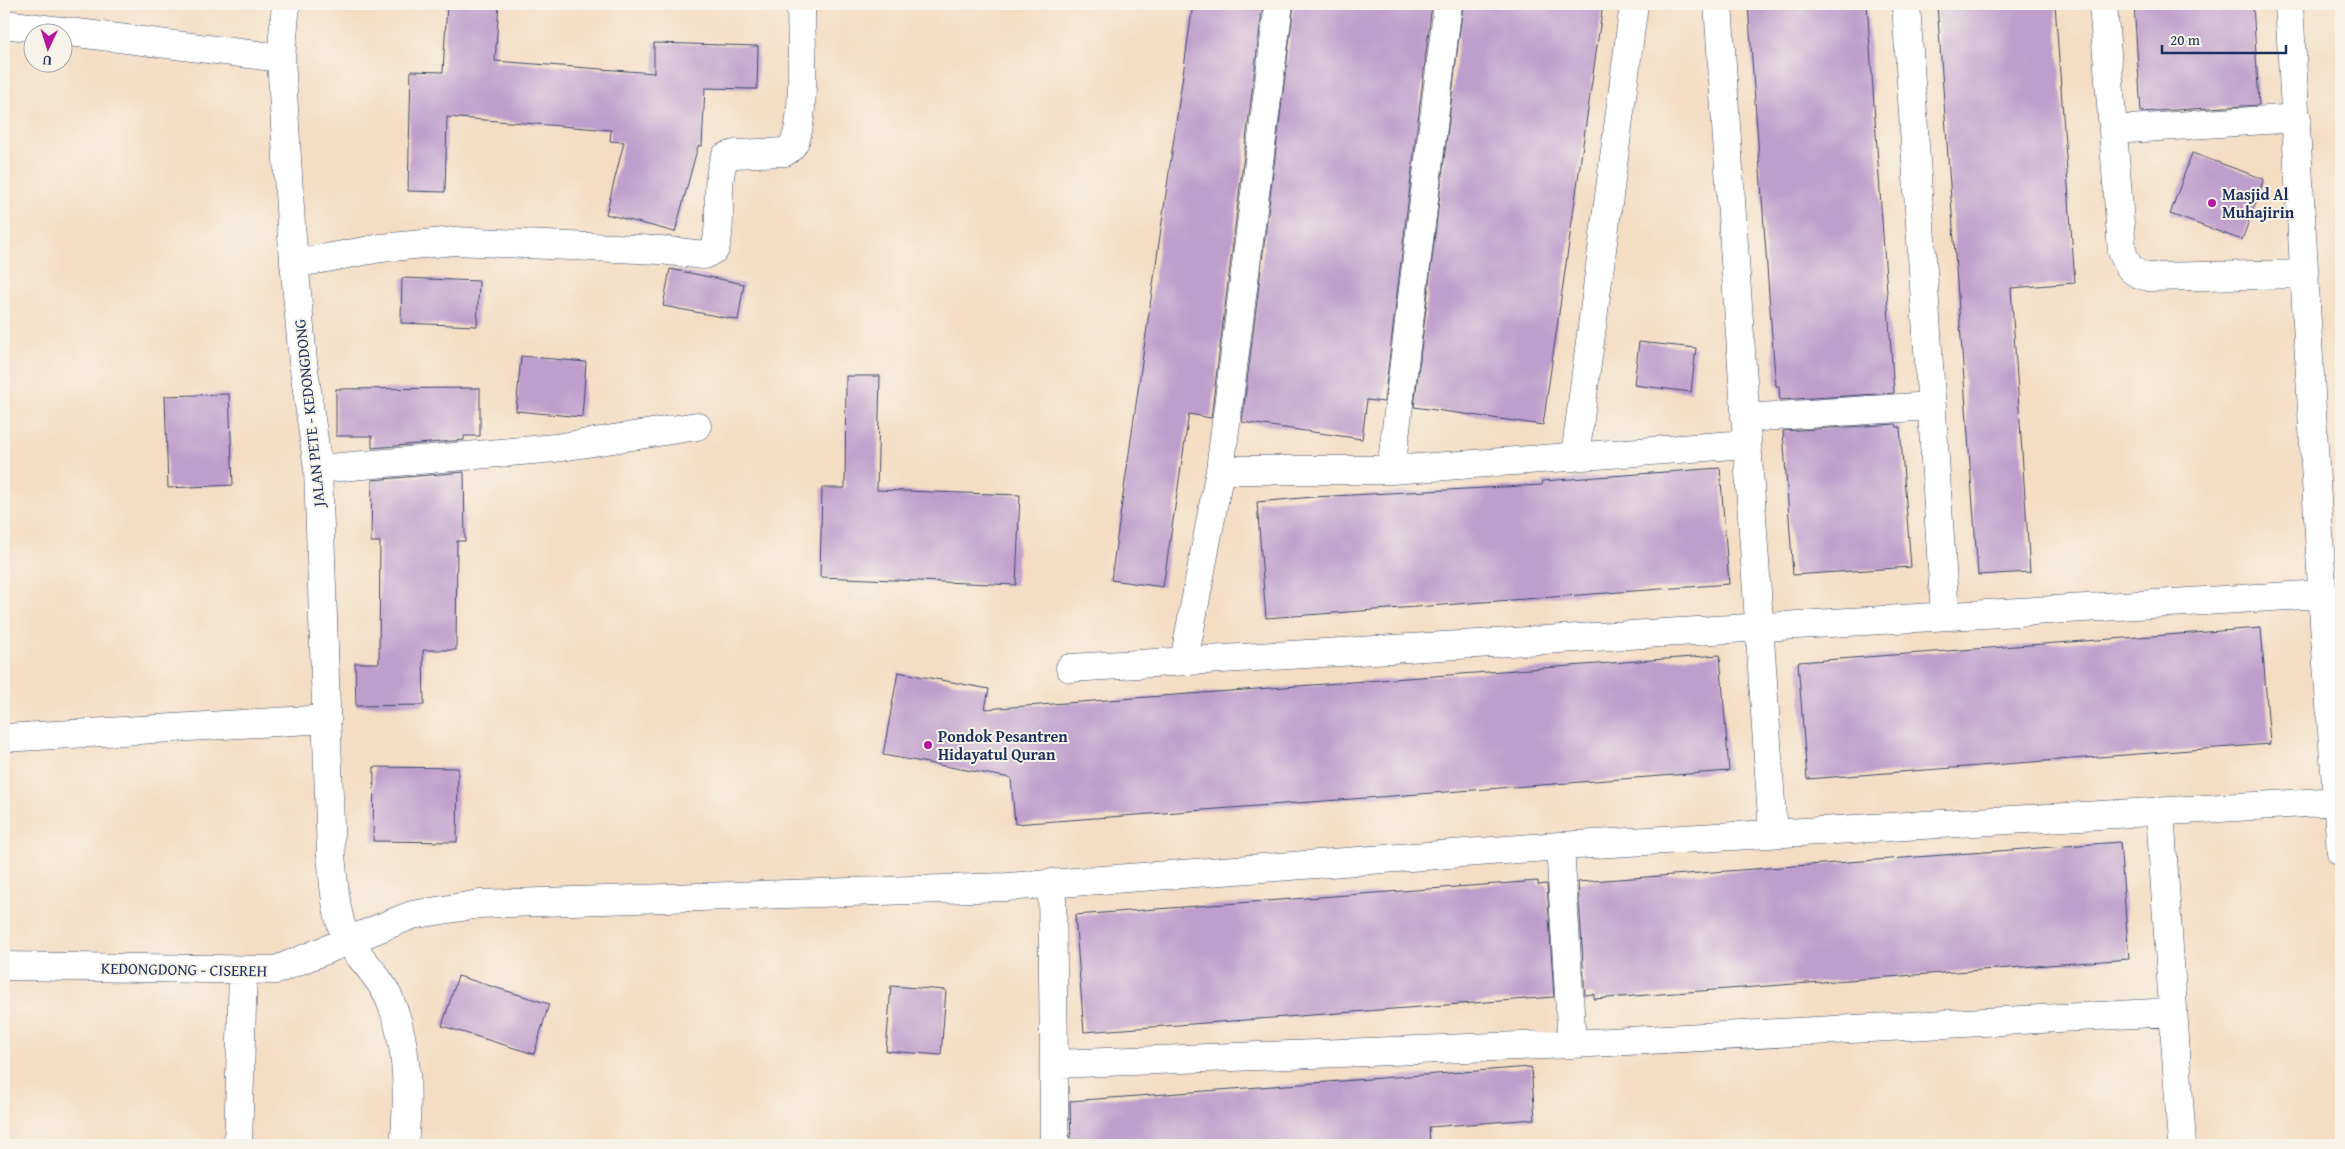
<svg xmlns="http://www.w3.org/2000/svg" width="2345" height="1149" font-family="'Gentium Book Plus',serif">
<rect width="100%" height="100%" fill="#f7f3e8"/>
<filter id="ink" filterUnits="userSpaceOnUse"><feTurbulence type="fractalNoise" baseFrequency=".02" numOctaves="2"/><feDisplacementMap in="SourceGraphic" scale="10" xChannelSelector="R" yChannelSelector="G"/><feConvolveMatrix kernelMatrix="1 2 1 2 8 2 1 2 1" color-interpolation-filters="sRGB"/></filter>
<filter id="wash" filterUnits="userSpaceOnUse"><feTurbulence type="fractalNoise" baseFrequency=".0096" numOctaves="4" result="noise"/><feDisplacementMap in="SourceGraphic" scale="20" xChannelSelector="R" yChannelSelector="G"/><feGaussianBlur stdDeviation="1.12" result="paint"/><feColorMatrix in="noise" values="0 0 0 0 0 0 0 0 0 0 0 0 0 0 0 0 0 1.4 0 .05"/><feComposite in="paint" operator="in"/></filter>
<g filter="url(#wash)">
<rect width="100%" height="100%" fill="#f4ddc3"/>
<g id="blocks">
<path fill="#be9ecc" d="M447,4h52l-4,57 159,12v-30l104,3 -1,43 -52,-1 -3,58h-4l-23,86 -69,-18 18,-72 -14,-1 1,-11 -164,-13 -2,75 -37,-1 3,-120 32,1z
M1193,4h70l-52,414 -22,-4 -26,173 -52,-7z
M1294,4h138l-48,398 -17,-2 -5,39 -120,-17z
M1463,4h140l-60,421 -129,-18z
M1748,4h119l27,389 -114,7 -1,-14h-3l-3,-36z
M1937,4h118l20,279 -64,5 19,284 -52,3z
M2134,4h119l6,101 -118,7z
M2192,153l72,26 -22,61 -72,-26z
M670,269l74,15 -6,36 -75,-14z
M402,278l77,3 -2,45 -76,-3z
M1639,342l57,6 -5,44 -57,-7z
M521,356l65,6 -4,55 -66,-6z
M846,376h34l-3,114 143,5 -4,90 -196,-8 2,-89h23z
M480,388v48h-16v4l-92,8v-12h-36v-47z
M229,394l4,91 -65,3 -3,-92z
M1896,424l1,3h3l11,140 -118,8 -10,-144z
M1720,468l9,116 -463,34 -9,-116 56,-5 229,-12 1,-4z
M464,472l1,69h-8l-1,109h-33l1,55 -68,1 -1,-43h24l1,-121h-9l1,-62z
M2261,628l9,116 -463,35 -9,-117z
M1720,655l9,116 -714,53 -4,-46 -128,-23 15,-83 91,17 -4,20z
M374,767l84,1 -1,74 -84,-1z
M2120,842l9,117 -535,40v-5l-9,1 -7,-113z
M1538,881v4l9,-1 7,113 -470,35 -9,-117z
M458,976l91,28 -15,50 -92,-28z
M891,986l55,4 -5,65 -55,-4z
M1531,1067l4,52 -106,8 1,18h-359l-1,-44z"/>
</g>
</g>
<g filter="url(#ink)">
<use href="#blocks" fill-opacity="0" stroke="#3c496d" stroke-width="1"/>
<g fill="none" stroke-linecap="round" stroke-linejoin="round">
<defs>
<path id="minor" d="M286,4l-5,54 10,167 12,137 15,107 13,387c3,25 4,65 18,86 13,19 30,34 40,56 20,45 20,99 15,147
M1718,4l55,829
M1906,4l39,612
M2103,4l10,126 184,-12
M2289,4l35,619 17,229
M4,24l277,34
M2113,130l9,121c6,17 10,23 27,26l156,-3
M294,264l87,-16 74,-7 205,9 44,5 11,-6c9,-30 -2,-62 10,-92l10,-3 50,-2c5,-3 8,-6 10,-11 11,-28 6,-105 6,-137
M1745,418l187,-12
M1575,457l59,-453
M318,469l237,-21 142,-22
M1220,470h171l356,-26
M1391,470l57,-466
M1184,661l36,-191 59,-466
M1070,668l1253,-74
M4,738l323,-19
M2160,812l22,333
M1560,846l12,198
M1052,883l2,181
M4,966l272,4 136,-55 68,-11 527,-17 553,-41 781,-45
M238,1145l5,-174
M1054,1145v-81l518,-20 601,-32"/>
</defs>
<use href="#minor" stroke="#3c496d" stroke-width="29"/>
<use href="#minor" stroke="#fff" stroke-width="28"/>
</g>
</g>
<g fill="#b5179e" stroke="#f7f3e8" stroke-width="2">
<circle cx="2212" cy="203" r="5"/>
<circle cx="928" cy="745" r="5"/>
</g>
<g text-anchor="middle" stroke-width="4" stroke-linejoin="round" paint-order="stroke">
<g font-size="16" font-weight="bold" fill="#1b2f5e" stroke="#f7f3e8" text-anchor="start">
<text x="2222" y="200">Masjid Al<tspan x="2222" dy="18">Muhajirin</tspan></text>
<text x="938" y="742">Pondok Pesantren<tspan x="938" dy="18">Hidayatul Quran</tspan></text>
</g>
<g font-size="16" fill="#1b2f5e" stroke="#f7f3e8">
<text transform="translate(309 413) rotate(-96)" y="6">JALAN PETE - KEDONGDONG</text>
<text transform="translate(184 969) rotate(1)" y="6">KEDONGDONG - CISEREH</text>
</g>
</g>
<rect width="2345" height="1149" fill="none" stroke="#f7f3e8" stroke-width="20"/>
<g transform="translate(48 48) rotate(184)"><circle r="24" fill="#f7f3e8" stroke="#9fa5b1"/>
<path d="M0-4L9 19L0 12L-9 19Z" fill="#b5179e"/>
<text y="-8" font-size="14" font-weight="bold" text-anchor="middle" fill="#1b2f5e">U</text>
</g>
<path d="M2162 45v8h124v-8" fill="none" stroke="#1b2f5e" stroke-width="2.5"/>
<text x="2170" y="45" font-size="15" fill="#1b2f5e" stroke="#f7f3e8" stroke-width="4" paint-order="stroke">20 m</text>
</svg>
